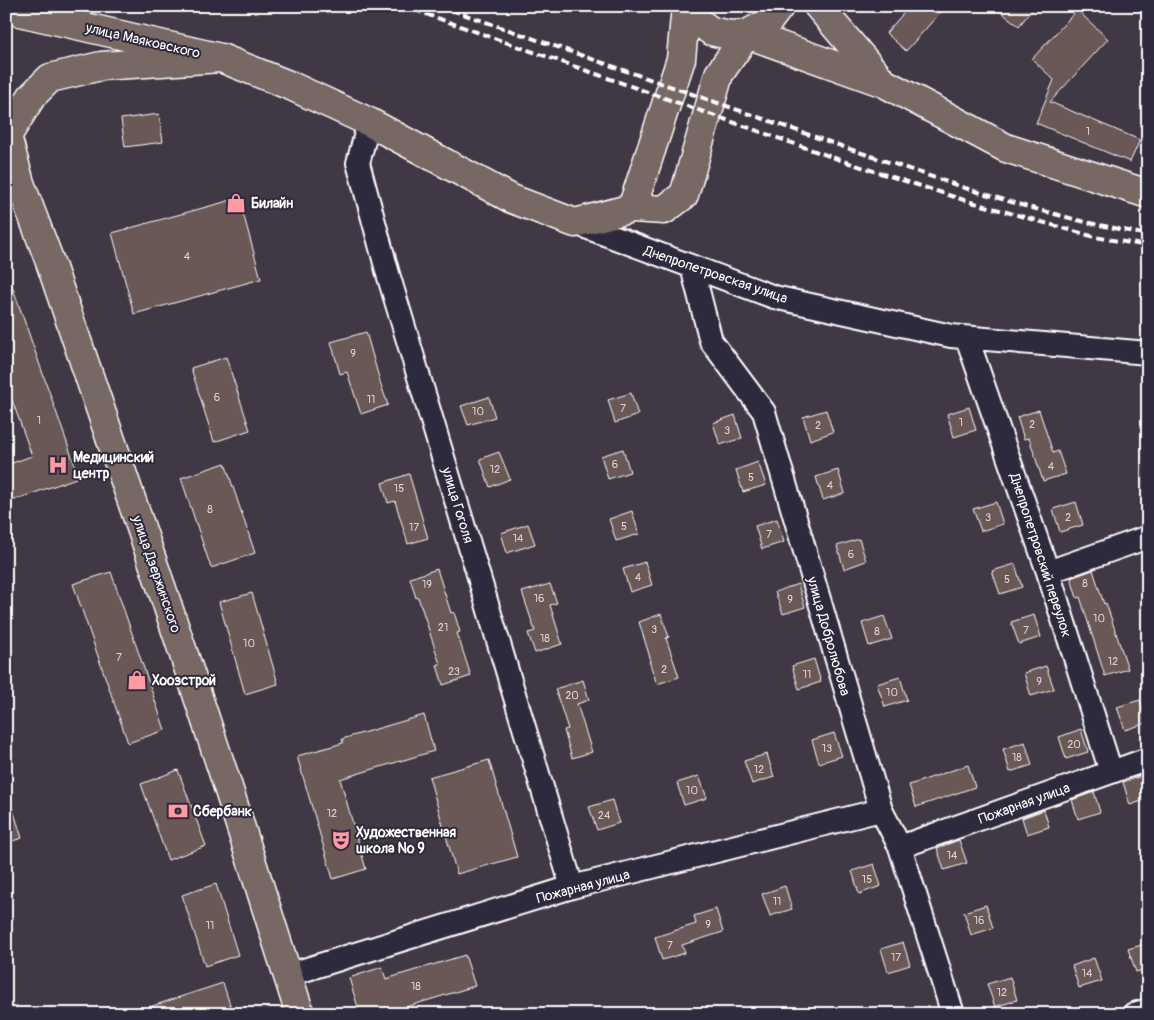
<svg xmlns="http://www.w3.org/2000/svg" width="1154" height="1020" font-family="Pangolin,sans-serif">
<rect width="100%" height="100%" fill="#403845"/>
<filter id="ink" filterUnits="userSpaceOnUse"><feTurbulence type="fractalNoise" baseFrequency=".02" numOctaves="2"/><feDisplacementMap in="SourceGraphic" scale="10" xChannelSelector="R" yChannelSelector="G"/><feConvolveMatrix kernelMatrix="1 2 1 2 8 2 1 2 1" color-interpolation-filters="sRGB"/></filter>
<g filter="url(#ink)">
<path fill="#695957" stroke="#fff" d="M910,6h36l-40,45 -20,-18z
M993,6h42l-16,20z
M1077,10l31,29 -58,63 90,38 -10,22 -94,-39 18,-43 -22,-21z
M159,114l4,28 -38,5 -4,-28z
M239,198l22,81 -127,35 -22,-81z
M8,274l71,203 -73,26v-38l26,-9 -26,-73v-108z
M366,332l15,53 7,20 -27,9 -14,-42 -7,2 -9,-32z
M226,357l24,73 -36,12 -23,-74z
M631,393l7,22 -23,8 -7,-23z
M489,397l6,20 -27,8 -7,-19z
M969,407l7,23 -22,7 -7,-23z
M826,410l7,22 -23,8 -7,-23z
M1039,410l14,43 5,-2 8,23 -23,7 -14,-43 -5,1 -7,-22z
M735,415l7,23 -22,7 -7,-22z
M623,449l7,23 -22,7 -7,-23z
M499,452l11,27 -20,8 -10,-28z
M758,462l8,23 -23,7 -7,-22z
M225,463l30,90 -44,15 -30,-90z
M838,470l7,23 -22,7 -7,-23z
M409,474l19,64 -20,6 -13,-43 -7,2 -6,-20z
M996,502l7,22 -22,7 -8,-22z
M1076,502l7,23 -23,7 -7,-23z
M632,511l7,23 -23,7 -7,-22z
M777,519l7,23 -22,7 -7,-23z
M528,524l7,20 -28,9 -6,-20z
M859,539l7,22 -22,8 -7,-23z
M645,562l7,23 -22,7 -7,-23z
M1015,564l7,23 -22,7 -8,-23z
M437,569l14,44 3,-1 6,20 -3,1 14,43 -28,9 -6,-20 3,-1 -22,-67 -2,1 -6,-20z
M1093,570l11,34 2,-1 22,66 -23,7 -25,-79 -3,1 -6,-20z
M111,572l54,158 -37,13 -55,-159z
M550,584l7,19 -7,2 12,39 -27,9 -7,-20 7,-2 -13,-39z
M798,584l7,23 -22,7 -8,-22z
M252,593l26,91 -33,10 -26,-92z
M661,614l8,23 -3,1 13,39 -22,7 -8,-23h2l-12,-39z
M1034,615l7,22 -22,7 -8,-22z
M884,616l8,23 -23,7 -7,-23z
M814,659l7,23 -22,7 -7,-23z
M1046,666l8,23 -23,7 -7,-23z
M900,677l7,23 -22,7 -8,-23z
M583,680l6,20 -12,4 15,48 -20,6 -8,-28 4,-1 -13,-40z
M1140,700l7,23 -22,7 -8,-23z
M424,715l10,36 -94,28 26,90 -33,10 -36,-123 46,-13 -1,-4z
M1081,729l7,23 -22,7 -7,-22z
M834,733l8,23 -23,7 -7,-23z
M1025,742l7,23 -22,7 -7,-23z
M767,754l7,23 -22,7 -8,-23z
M489,760l28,97 -60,17 -28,-97z
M968,765l7,22 -59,20 -7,-22z
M178,770l28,76 -38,14 -27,-76z
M1145,775l3,8v16l-18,6 -7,-23z
M699,776l8,22 -23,7 -7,-22z
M1094,792l6,20 -22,7 -6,-19z
M9,797l13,41 -16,5v-45z
M612,800l7,23 -22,7 -8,-23z
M1044,810l5,17 -22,7 -5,-16z
M959,840l8,23 -23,7 -7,-22z
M874,864l7,22 -22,8 -7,-23z
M216,884l22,71 -33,11 -23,-71z
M785,886l7,23 -22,7 -8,-22z
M986,905l7,23 -22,7 -7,-23z
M716,909l7,23 -41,13 3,8 -23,7 -7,-23 41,-13 -2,-8z
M903,942l7,23 -22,7 -7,-23z
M1148,943v25l-12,4 -8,-23z
M465,955l10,31 -82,25 1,3h-34l-11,-36 33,-11 4,12z
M1094,958l8,23 -23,7 -7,-22z
M1010,977l7,23 -22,7 -8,-23z
M223,983l10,31h-95l-1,-3z"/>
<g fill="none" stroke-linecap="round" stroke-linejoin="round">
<defs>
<path id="minor" d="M369,122l-11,41 30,111 184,613
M575,223l199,74 177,39 197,17
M692,267l19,74 53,71 117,398 19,37 53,167
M967,338l81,234 63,200
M1048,572l100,-35
M900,847l248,-88
M288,975l284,-88 309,-77
M1134,1014l14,-4"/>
<path id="major" d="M687,6l9,14 15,11 18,4 18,-1 20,-11 13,-17
M818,6l65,76
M6,9l215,49 70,28 78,36 143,77 63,24 57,-15 32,2 20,-15 35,-121 28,-40
M747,34l137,49 122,65 142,46
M221,58l-120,8 -51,12 -18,18 -25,40 13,47 30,79 114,333 63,189 73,230
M632,208l49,-149 5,-53"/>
</defs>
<use href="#minor" stroke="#fff" stroke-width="26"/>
<use href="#major" stroke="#fff" stroke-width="31"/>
<use href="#minor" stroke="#2f2a3d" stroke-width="22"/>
<use href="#major" stroke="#776864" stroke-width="28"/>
<path stroke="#fff" stroke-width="4" stroke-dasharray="8 4" stroke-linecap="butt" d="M403,6l443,156 118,38 131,37 53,9
M440,6l404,141 121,41 63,19 57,15 63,13"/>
</g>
</g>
<defs>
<symbol id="shop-bare" viewBox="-9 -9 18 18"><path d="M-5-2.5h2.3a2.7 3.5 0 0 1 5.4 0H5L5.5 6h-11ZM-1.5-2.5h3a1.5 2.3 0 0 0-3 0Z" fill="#ff9aa2" stroke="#2f2a3d" stroke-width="2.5" paint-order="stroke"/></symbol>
<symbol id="hospital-bare" viewBox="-9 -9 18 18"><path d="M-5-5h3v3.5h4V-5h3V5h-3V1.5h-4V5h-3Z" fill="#ff9aa2" stroke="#2f2a3d" stroke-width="2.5" paint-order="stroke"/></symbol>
<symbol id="bank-bare" viewBox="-9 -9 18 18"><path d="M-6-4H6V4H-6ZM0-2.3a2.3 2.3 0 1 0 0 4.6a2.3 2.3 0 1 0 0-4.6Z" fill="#ff9aa2" stroke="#2f2a3d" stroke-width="2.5" paint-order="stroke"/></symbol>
<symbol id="theatre-bare" viewBox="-9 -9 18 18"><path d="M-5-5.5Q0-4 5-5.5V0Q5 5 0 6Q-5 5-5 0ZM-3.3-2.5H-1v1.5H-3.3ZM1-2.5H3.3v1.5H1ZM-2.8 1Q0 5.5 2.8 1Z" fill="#ff9aa2" stroke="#2f2a3d" stroke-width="2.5" paint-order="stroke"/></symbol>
</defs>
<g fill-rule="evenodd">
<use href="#shop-bare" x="222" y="189" width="28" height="28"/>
<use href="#hospital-bare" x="44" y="451" width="28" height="28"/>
<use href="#shop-bare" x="123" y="666" width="28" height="28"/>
<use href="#bank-bare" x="164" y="797" width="28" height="28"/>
<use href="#theatre-bare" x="327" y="826" width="28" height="28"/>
</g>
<g text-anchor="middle" stroke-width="4" stroke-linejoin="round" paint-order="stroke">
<g font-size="11" fill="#dad6d5">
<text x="1088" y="135">1</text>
<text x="187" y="260">4</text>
<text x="353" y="357">9</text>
<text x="217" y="401">6</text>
<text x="371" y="403">11</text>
<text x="623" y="412">7</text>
<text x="478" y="415">10</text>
<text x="39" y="424">1</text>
<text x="961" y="426">1</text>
<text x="1032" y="428">2</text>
<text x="818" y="429">2</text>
<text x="727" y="434">3</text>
<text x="615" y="468">6</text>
<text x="1051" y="470">4</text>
<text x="495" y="473">12</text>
<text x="751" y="481">5</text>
<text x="830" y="489">4</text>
<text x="399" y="492">15</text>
<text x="210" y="513">8</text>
<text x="988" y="521">3</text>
<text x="1068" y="521">2</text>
<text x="624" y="530">5</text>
<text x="414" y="531">17</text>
<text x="769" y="538">7</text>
<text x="518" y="542">14</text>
<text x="851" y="558">6</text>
<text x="638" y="581">4</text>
<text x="1007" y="583">5</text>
<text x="1085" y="587">8</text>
<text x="427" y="588">19</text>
<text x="539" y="602">16</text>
<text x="790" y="603">9</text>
<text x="1099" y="622">10</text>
<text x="443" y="631">21</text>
<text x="654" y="633">3</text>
<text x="1026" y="634">7</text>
<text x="877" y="635">8</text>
<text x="545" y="642">18</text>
<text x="249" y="647">10</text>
<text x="119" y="661">7</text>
<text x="1113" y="665">12</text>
<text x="664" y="673">2</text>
<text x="454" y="675">23</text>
<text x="807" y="678">11</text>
<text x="1039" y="685">9</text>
<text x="892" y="696">10</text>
<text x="572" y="699">20</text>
<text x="1074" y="748">20</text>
<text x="827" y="752">13</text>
<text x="1017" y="761">18</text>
<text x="759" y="773">12</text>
<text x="692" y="794">10</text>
<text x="332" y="817">12</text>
<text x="604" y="819">24</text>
<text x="952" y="859">14</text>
<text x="867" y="883">15</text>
<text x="777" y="905">11</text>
<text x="979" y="924">16</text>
<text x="708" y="928">9</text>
<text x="210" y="929">11</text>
<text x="670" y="949">7</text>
<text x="896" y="961">17</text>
<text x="1087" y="977">14</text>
<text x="416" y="990">18</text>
<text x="1002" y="996">12</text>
</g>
<g font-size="14" fill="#fff" stroke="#2f2a3d">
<text transform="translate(143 40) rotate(13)" y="5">улица Маяковского</text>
<text transform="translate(716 274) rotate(19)" y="5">Днепропетровская улица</text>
<text transform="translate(458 505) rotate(73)" y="5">улица Гоголя</text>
<text transform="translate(1041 555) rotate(72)" y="5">Днепропетровский переулок</text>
<text transform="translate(157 574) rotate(71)" y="5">улица Дзержинского</text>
<text transform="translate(829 636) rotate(74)" y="5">улица Добролюбова</text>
<text transform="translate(1024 803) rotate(-20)" y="5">Пожарная улица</text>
<text transform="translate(583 886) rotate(-15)" y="5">Пожарная улица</text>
</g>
<g font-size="14" font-weight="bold" fill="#fff" stroke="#2f2a3d" text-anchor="start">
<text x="251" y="208">Билайн</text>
<text x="73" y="462">Медицинский<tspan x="73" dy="16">центр</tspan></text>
<text x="152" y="685">Хоозстрой</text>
<text x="193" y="816">Сбербанк</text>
<text x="356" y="837">Художественная<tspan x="356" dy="16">школа № 9</tspan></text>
</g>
</g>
<rect width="1154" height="1020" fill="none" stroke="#2f2a3d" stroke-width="25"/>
<rect x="12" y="12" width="1129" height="995" fill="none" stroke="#fff" stroke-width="2" filter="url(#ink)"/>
</svg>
